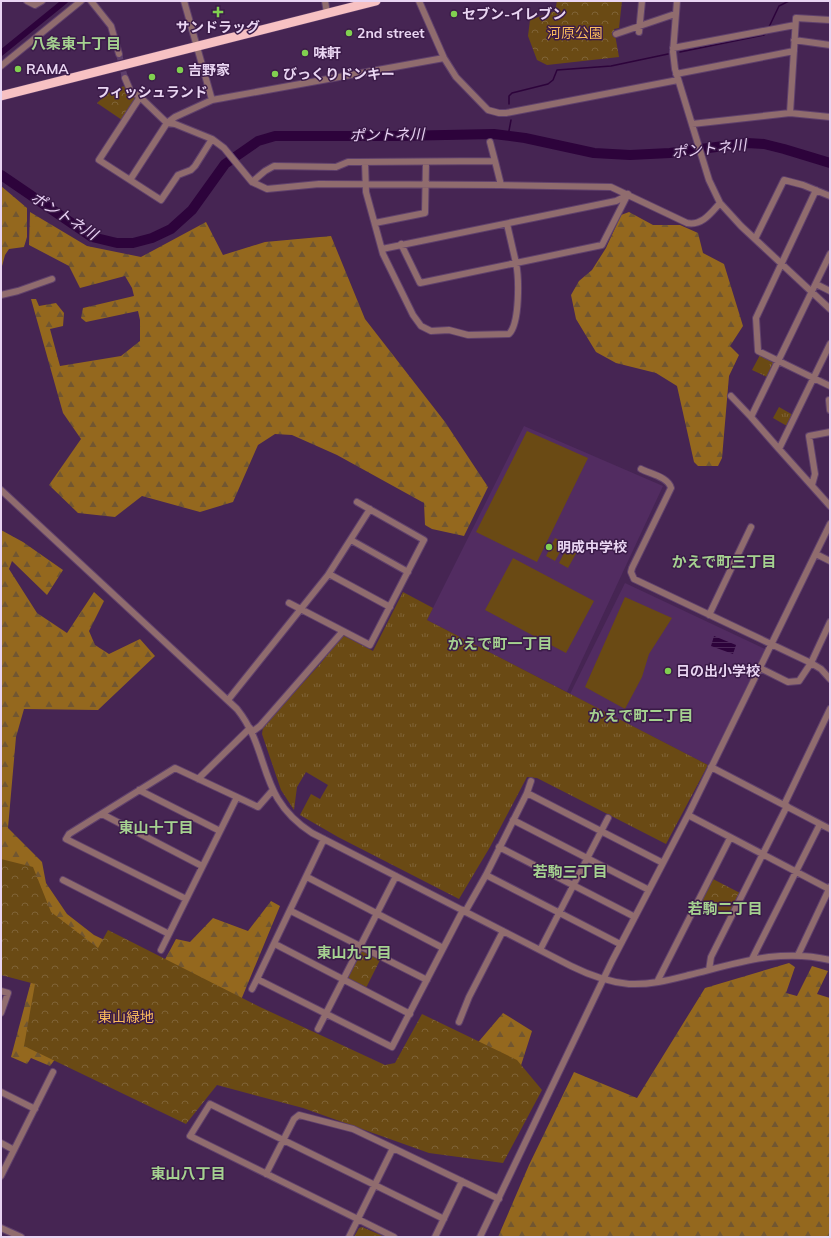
<svg xmlns="http://www.w3.org/2000/svg" width="831" height="1238" font-family="Mulish,'Noto Sans JP',sans-serif">
<defs>
<pattern id="grass-tufts" width="24" height="20" patternUnits="userSpaceOnUse"><rect width="24" height="20" fill="#6a4a14"/><path d="M3 7l-1-3M5 7V3M7 7l1-3M15 17l-1-3M17 17v-4M19 17l1-3" fill="none" stroke="#7f6337"/></pattern>
<pattern id="forest-firs" width="22" height="20" patternUnits="userSpaceOnUse"><rect width="22" height="20" fill="#94681e"/><path d="M5 1l3.5 6h-7zM16 11l3.5 6h-7z" fill="#715631"/></pattern>
<pattern id="park-crowns" width="20" height="18" patternUnits="userSpaceOnUse"><rect width="20" height="18" fill="#6a4a14"/><path d="M2 6a3 3 0 1 1 6 0M12 15a3 3 0 1 1 6 0" fill="none" stroke="#7f6337"/></pattern>
<pattern id="water-rules" width="6" height="5" patternUnits="userSpaceOnUse"><rect width="6" height="5" fill="#2d033b"/><path d="M0 2.5h6" fill="none" stroke="#4b2758"/></pattern>
</defs>
<rect width="100%" height="100%" fill="#462553"/>
<path fill="#522c61" d="M524,426l139,60 -96,206 -140,-72z
M625,583l140,66 -57,116 -138,-71z"/>
<path fill="url(#grass-tufts)" d="M760,355l14,7 -7,15 -15,-7z
M779,407l14,8 -6,11 -14,-8z
M403,592l30,16 -6,12 281,145 -42,79 -129,-66 -10,-1 -37,70 -31,52 -121,-62 -38,-22 11,-21 9,5 8,-14 -22,-13 -9,15 -3,23 -13,-20 -19,-56 1,-7 57,-63 23,-29 30,16z"/>
<path fill="url(#forest-firs)" d="M1,186l26,22v29l-3,10 -15,2 -4,6 -4,15z
M30,212l57,34 54,11 65,-35 17,33 42,-13 66,-6 34,83 80,103 43,65 -24,49 -32,-7 -7,-4 -1,-22 -87,-48 -45,-20 -17,-1 -17,11 -25,57 -33,10 -58,-16 -27,21 -37,-4 -29,-28 32,-46 -18,-26 -32,-114h5l3,7 17,-3 8,10 -1,13 -13,3 10,37 61,-10 19,-15v-21l-2,-9 -52,11 -5,-4 2,-10 51,-12 -2,-8 -7,-12 -45,12 -11,-22 -40,-21z
M629,212l24,13h27l18,8 5,20 21,11 19,62 -13,20 9,9 -10,21 -7,82 -4,8h-20l-4,-4 -17,-76 -21,-13 -40,-10 -20,-11 -20,-33 -5,-24 8,-14 13,-11 14,-22 15,-33z
M1,530l22,12 40,28 -16,25 -35,-34 -3,8 28,44 30,20 27,-41 10,9 -15,30 6,14 14,9 31,-15 15,17 -57,54 -74,-1 -8,28 -8,91 34,34 4,21 21,31 27,21 67,32 15,-28 14,3 23,-24 35,13 23,-30 9,5 -39,94 154,72 74,-19 34,-40 29,18 -16,50 -300,-1 -160,-22 -6,8 -19,-8 -4,6 -16,-7 21,-79 -31,-79z
M789,963l6,4 -9,26 11,3 15,-30 16,5 -11,23 13,4v239h-332l31,-72 45,-93 63,26 68,-110z"/>
<path fill="url(#park-crowns)" d="M557,1h65l-3,27 -5,1 5,28 -72,8 -10,-5 -9,-24 2,-16 25,-9z
M124,86l13,11 -15,23 -25,-17 11,-10z
M1,859l32,8 18,45 47,36 10,-18 152,77 125,58 10,-2 27,-49 95,46 25,30 -39,73 -74,-10 -126,-45 -86,-23 -31,39 -162,-78 11,-62 -34,-9z
M711,878l31,16 -12,24 -30,-17z
M364,951l16,9 -14,28 -17,-9 -1,-3 13,-24z
M362,1227l21,9 -29,1 5,-9z"/>
<path fill="#6a4a14" d="M527,431l61,27 -51,104 -61,-30z
M555,538l10,5 -10,18 -9,-5z
M568,545l10,5 -10,18 -9,-5z
M513,558l81,43 -28,52 -81,-43z
M625,597l47,21 -23,36 -7,23 -17,32 -40,-22z"/>
<path fill="url(#water-rules)" d="M714,636l22,9 -3,9 -22,-8z"/>
<g fill="none" stroke-linecap="round" stroke-linejoin="round">
<path stroke="#2d033b" stroke-width="1.5" d="M769,27l10,-21 10,-5
M680,52l84,-17 2,-2
M509,104v-8l3,-3 36,-9 5,-4 4,-10 54,-4 57,-12
M508,136l3,-16"/>
<path stroke="#2d033b" stroke-width="6" d="M1,53l64,-52"/>
<path stroke="#2d033b" stroke-width="10" d="M1,175l91,62 25,6h16l19,-5 19,-9 21,-19 33,-46 33,-23 17,-5h122l97,-2 31,4 69,15 36,2 40,-2 77,-10 17,1 20,5 46,14"/>
<path stroke="#5e3f6b" stroke-width="6" stroke-dasharray="6 3" stroke-linecap="butt" d="M119,54l6,24"/>
<defs>
<path id="minor" d="M27,1l8,4 7,-4
M91,1l20,25 8,28
M184,1l28,99
M325,1l2,12
M419,1l25,57 12,19 32,33 11,3h7l172,-33
M677,1l-4,51 2,17 34,111 11,23 21,23 89,83
M639,32l3,-31
M616,34l59,-20
M794,40l36,5
M673,48l122,-23
M1,66l80,-65
M676,74l118,-23
M125,78l5,12 10,7 -41,63 62,40 17,-25 13,-5 4,-4 17,-27 12,9 28,34 15,7 52,-5 182,1
M790,113l6,-95 34,2
M692,124l98,-11 40,4
M212,139l-37,-15 -8,-1 8,-6 37,-17 232,-42
M490,142l5,19
M365,162l1,30 17,62 30,61 8,11 10,5 18,-1 19,5 41,-1c11,-11 10,-56 7,-71l86,-18 26,-51
M130,180l37,-57 -27,-26
M252,182l13,-11 9,-5 62,1 12,-5h9l138,-1 6,24 110,2 76,36c15,3 24,-10 33,-20
M816,190l-60,128 2,33 72,35
M375,223l50,-10 1,-51
M755,239l29,-59 19,5 27,11
M401,244l19,39 96,-20 -9,-39
M382,249l234,-48 12,-6
M830,254l-79,163 28,32 51,-105
M816,284l14,7
M1,295l17,-4 34,-12
M731,396l20,21
M830,400h-1l1,10
M779,449l51,57
M641,469c10,5 27,8 30,19l-39,80 -1,4 3,7 177,84 10,6 9,10
M812,485l3,-11 -6,-38 21,-4
M1,490l236,219c35,44 19,88 75,124l259,133c18,9 38,16 58,18 21,1 40,-4 60,-9 49,-12 91,-27 141,-15
M351,540l57,32
M816,554l14,7
M329,574l61,33
M289,603l54,28
M709,615l42,-88
M760,668l28,14 11,-1 12,-18 19,-41
M228,700l100,-125 42,-66
M252,732l8,-6 83,-95 27,14 54,-105 -67,-38
M711,767l119,62
M198,779l52,-51
M139,790l81,41
M527,793l4,-12
M784,805l46,-96
M102,814l100,52
M688,815l141,74
M513,820l136,70
M324,839l-67,140 135,68 71,-137
M499,847l136,70
M486,875l134,69
M307,877l136,71
M63,880l106,54
M186,899l-120,-60 3,-5 106,-66 62,29
M291,911l136,69
M465,912l21,-37 41,-82 136,70
M275,944l135,70
M161,950l76,-153 21,10 14,-16
M540,950l68,-132
M798,955l32,-68
M752,959l68,-135
M709,970l2,-13 76,-151
M657,982l73,-144
M252,989l5,-10
M1,991l7,2 -7,20
M459,1022l10,-25 34,-66
M318,1029l78,-153
M1,1092l34,17
M1,1143l13,7
M266,1174l28,-55 5,-4 54,14 40,19
M1,1176l52,-104
M1,1228l20,9
M349,1237l44,-89 106,51
M394,1237l-204,-101 20,-32 234,115
M435,1237l27,-56
M480,1237l132,-276 76,-146 142,-291"/>
<path id="highway" d="M1,96l375,-95"/>
</defs>
<use href="#minor" stroke="#60416c" stroke-width="8"/>
<use href="#highway" stroke="#60416c" stroke-width="10"/>
<use href="#minor" stroke="#906c6e" stroke-width="6"/>
<use href="#highway" stroke="#f7c1c3" stroke-width="9"/>
</g>
<g fill="#81d050" stroke="#3b1b48" stroke-width="1.5">
<path d="M216 6h4v4h4v4h-4v4h-4v-4h-4v-4h4z"/>
<circle cx="454" cy="14" r="4"/>
<circle cx="349" cy="33" r="4"/>
<circle cx="305" cy="53" r="4"/>
<circle cx="18" cy="69" r="4"/>
<circle cx="180" cy="70" r="4"/>
<circle cx="275" cy="74" r="4"/>
<circle cx="152" cy="77" r="4"/>
<circle cx="549" cy="547" r="4"/>
<circle cx="668" cy="671" r="4"/>
</g>
<g text-anchor="middle" stroke-width="3" stroke-linejoin="round" paint-order="stroke">
<g font-size="14" font-weight="bold" fill="#e9d5f2" stroke="#3b1b48" text-anchor="start">
<text x="462" y="19">セブン-イレブン</text>
<text x="218" y="32" text-anchor="middle">サンドラッグ</text>
<text x="357" y="38">2nd street</text>
<text x="313" y="58">味軒</text>
<text x="26" y="74">RAMA</text>
<text x="188" y="75">吉野家</text>
<text x="283" y="79">びっくりドンキー</text>
<text x="152" y="97" text-anchor="middle">フィッシュランド</text>
<text x="557" y="552">明成中学校</text>
<text x="676" y="676">日の出小学校</text>
</g>
<g font-size="14" fill="#fbbc5c" stroke="#3b1b48">
<text x="575" y="38">河原公園</text>
<text x="126" y="1022">東山緑地</text>
</g>
<g font-size="15" font-weight="bold" fill="#a5d190" stroke="#3b1b48">
<text x="76" y="49">八条東十丁目</text>
<text x="724" y="567">かえで町三丁目</text>
<text x="500" y="649">かえで町一丁目</text>
<text x="641" y="721">かえで町二丁目</text>
<text x="156" y="833">東山十丁目</text>
<text x="570" y="877">若駒三丁目</text>
<text x="725" y="914">若駒二丁目</text>
<text x="354" y="958">東山九丁目</text>
<text x="188" y="1179">東山八丁目</text>
</g>
<g font-size="15" font-style="italic" fill="#e9d1f4" stroke="#3b1b48">
<text transform="translate(387 135) rotate(-1)" y="5">ポントネ川</text>
<text transform="translate(709 149) rotate(-6)" y="5">ポントネ川</text>
<text transform="translate(64 216) rotate(32)" y="5">ポントネ川</text>
</g>
</g>
<rect width="831" height="1238" fill="none" stroke="#e9d5f2" stroke-width="4"/>
</svg>
